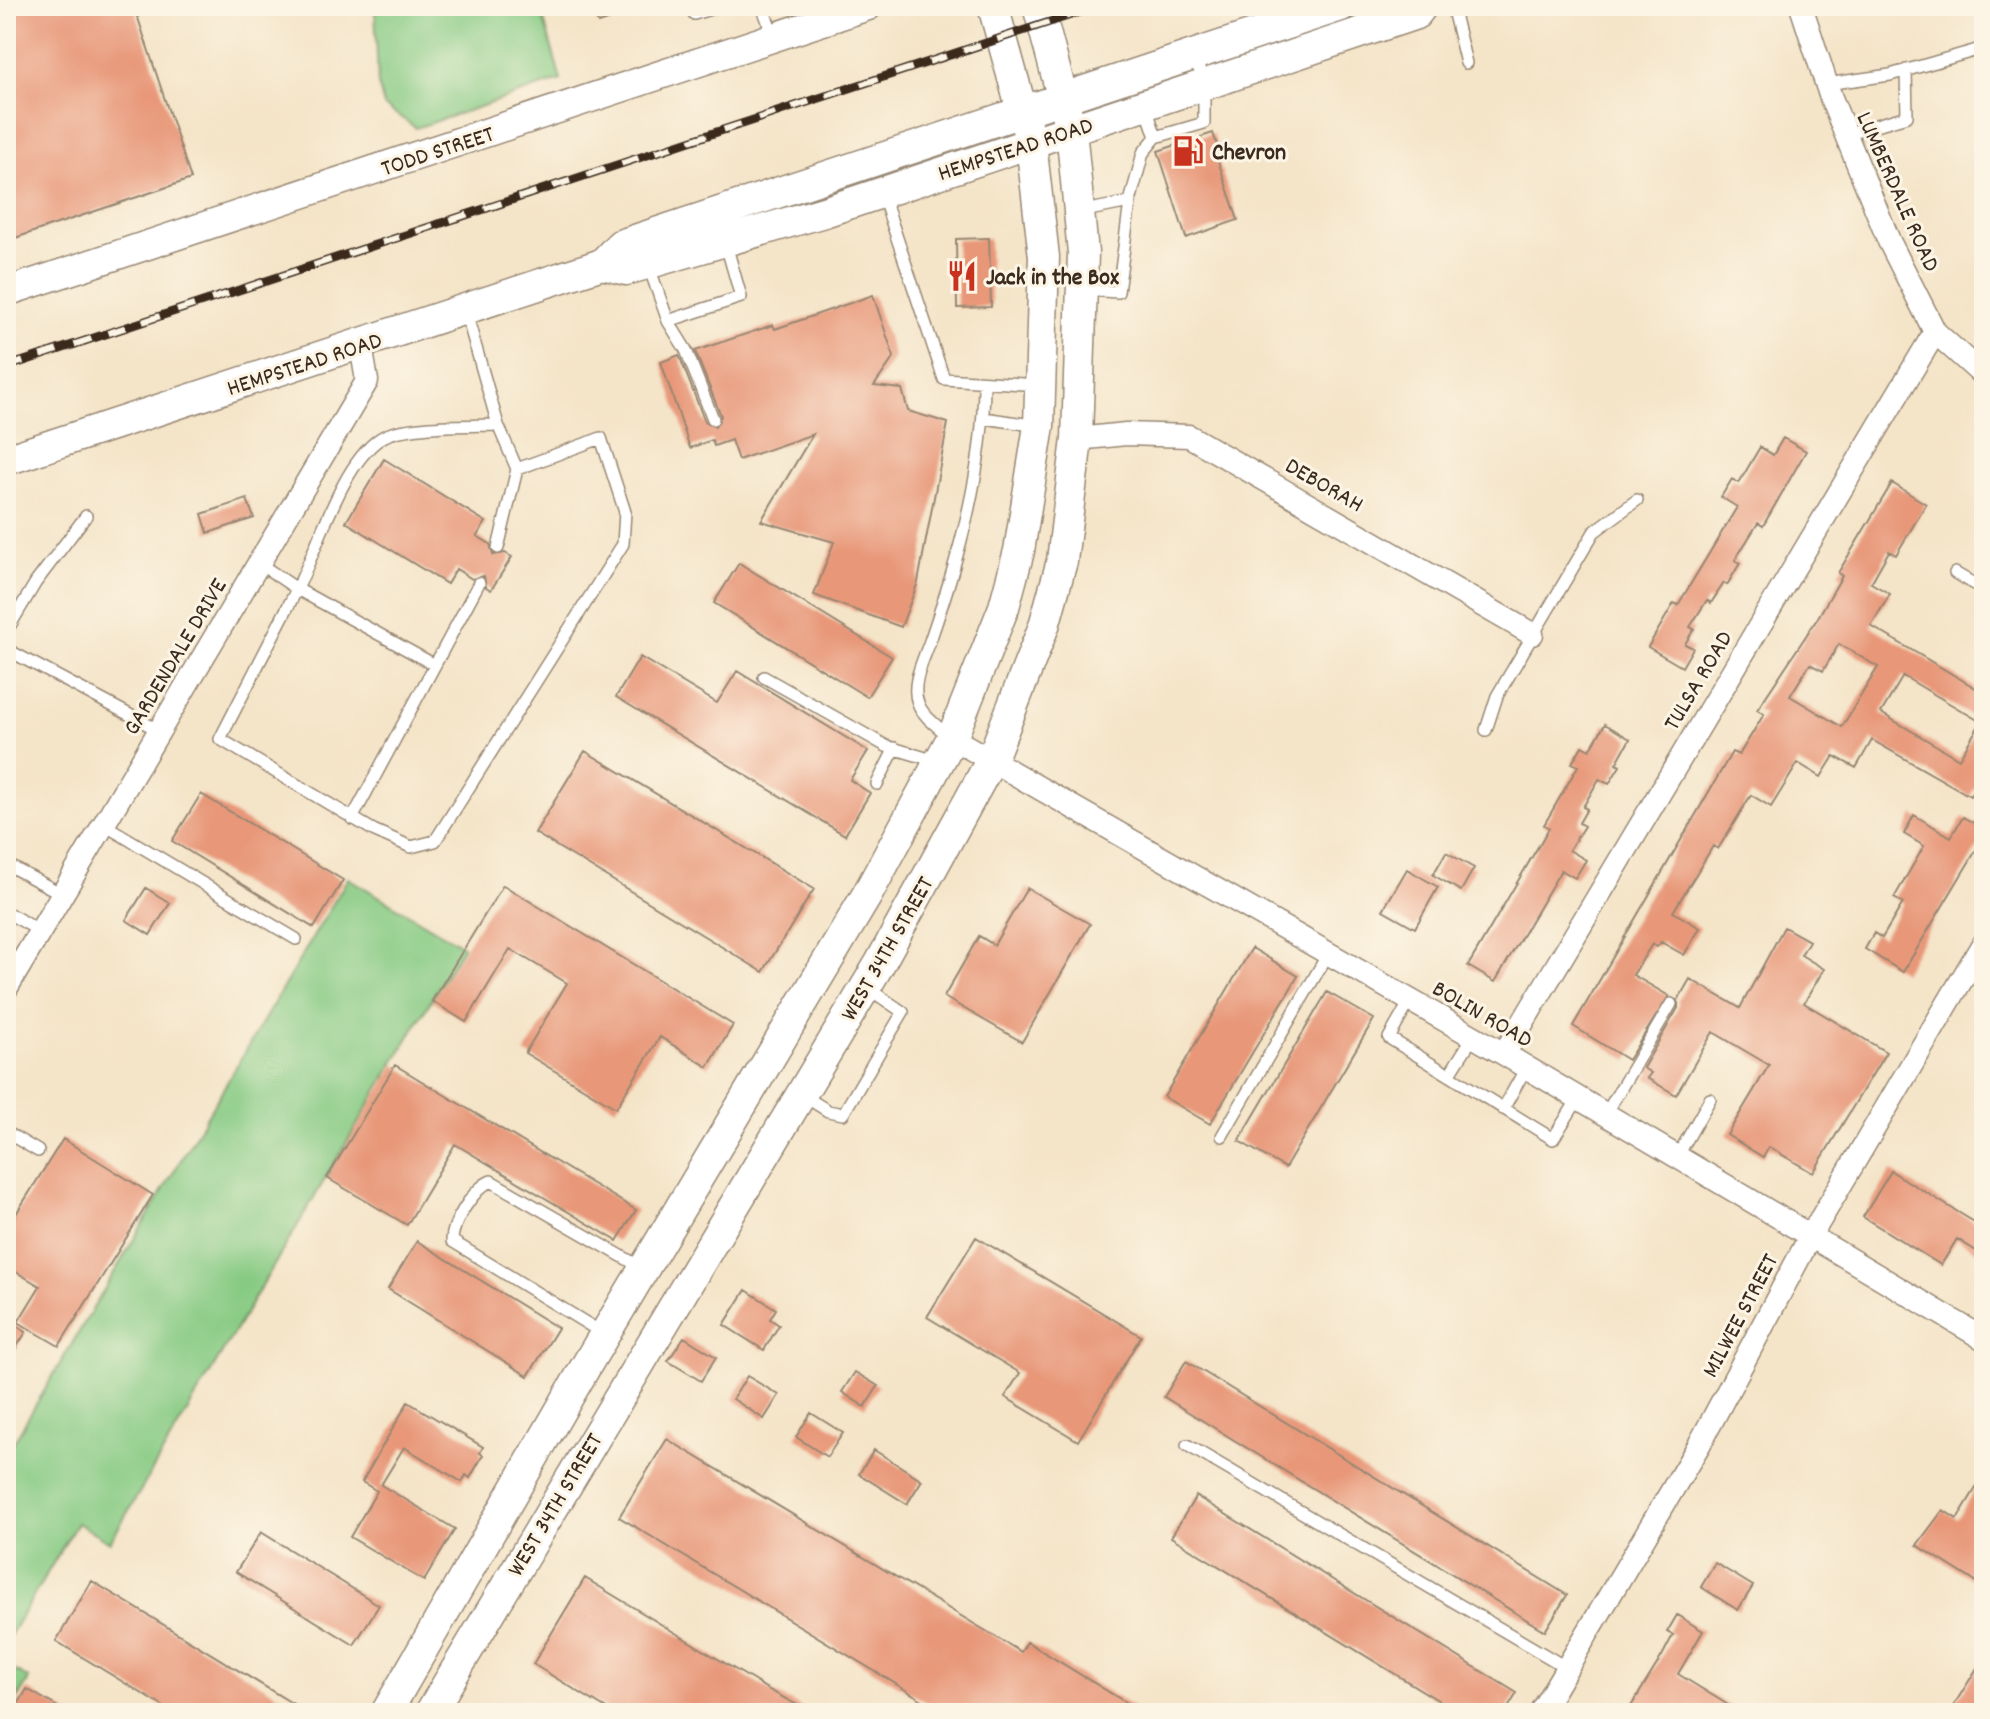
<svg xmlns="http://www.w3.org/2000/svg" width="1990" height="1719" font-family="Dekko,sans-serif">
<rect width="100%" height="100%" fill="#fcf5e5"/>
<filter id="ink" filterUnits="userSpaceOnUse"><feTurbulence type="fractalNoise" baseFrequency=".0125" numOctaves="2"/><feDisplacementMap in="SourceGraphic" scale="16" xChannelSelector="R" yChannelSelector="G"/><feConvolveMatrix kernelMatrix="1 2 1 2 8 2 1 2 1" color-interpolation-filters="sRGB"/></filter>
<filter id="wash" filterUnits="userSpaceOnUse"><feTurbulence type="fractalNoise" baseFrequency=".006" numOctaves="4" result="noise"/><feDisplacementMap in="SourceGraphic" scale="32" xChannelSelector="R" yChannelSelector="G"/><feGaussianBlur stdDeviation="1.8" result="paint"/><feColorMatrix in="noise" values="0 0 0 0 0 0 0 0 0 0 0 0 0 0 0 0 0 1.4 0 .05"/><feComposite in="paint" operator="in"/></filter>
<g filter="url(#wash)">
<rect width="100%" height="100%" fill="#f4e4c8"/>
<path fill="#86ca83" stroke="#607a50" stroke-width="2" d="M375,6h165l21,74 -145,48 -32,-22 -6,-22z
M348,878l115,68 -353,596 -33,-19 -71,119v-187z
M6,1665l23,14 -20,34h-3z"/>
<g id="blocks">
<path fill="#e89879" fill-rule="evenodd" d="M6,6h128l57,173 -185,62z
M592,6h47l1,3 -42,14z
M1213,133l6,18 -4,1 23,68 -52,18 -28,-87z
M989,238l2,69 -34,1 -1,-69z
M873,295l21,62 -20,29 28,3 6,22 40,12 -30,159 -17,45 -87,-32 20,-53 -73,-21 52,-87 -75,26 -7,-20 -17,6 -2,-6 -22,8 -29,-86 18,-7 26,67 10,5 6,-11 -26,-65 78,-26 2,4z
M1783,438l23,13 -43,75 -5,-3 -23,37 5,3 -13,22 -3,-2 -13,20 -4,-3 -17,27 4,2 -9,15 8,4 -11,19 -34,-20 26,-44 4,2 59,-98 -16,-10 11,-18 7,4 21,-36 13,8z
M384,459l102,63 -9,14 13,8 3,11 12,-2 7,4 -21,33 -5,-3 -2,-11 -12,3 -16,-10 -9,15 -101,-62z
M1892,483l34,21 -30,51 -7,-4 -18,32 19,11 -19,32 113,67v79l-14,24 -98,-56 -16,28 -22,-12 -13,21 -23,-14 -27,44 -20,-12 -33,54 -5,-3 -40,66 27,16 -16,27 -23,-13 -4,5 -5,-3 -19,31 36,21 -41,64 -55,-34 159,-274 7,3 25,-41 -7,-4 60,-91 25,-43 -4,-3zM1839,644l39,23 -36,60 -52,-31 20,-32 13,7zM1903,676l78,46 -22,37 -78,-46z
M247,499l7,19 -46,15 -6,-19z
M739,563l153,94 -25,40 -153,-94z
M640,657l77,46 20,-32 131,80 -18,29 20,13 -25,42 -229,-138z
M1605,724l25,15 -14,25 4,2 -11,18 -10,-5 -16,28 4,2 -8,14 5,3 -15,24 17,10 -11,18 -14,-8 -66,112 -27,-16 81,-138 -5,-3 34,-59 -6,-3 10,-17 8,4z
M585,751l229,138 -51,83 -228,-139z
M201,794l142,86 -29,48 -142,-87z
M1914,815l37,22 12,-20 21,12v8l-81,135 -38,-23 9,-16 8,5 21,-35 -9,-5 30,-52 -20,-12z
M1446,852l28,16 -13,23 -28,-16z
M1407,869l31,18 -23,41 -32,-18z
M503,885l230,140 -25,42 -48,-30 -44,71 -91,-55 42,-70 -57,-34 -44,73 -34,-21z
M146,888l24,15 -20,32 -24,-15z
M1027,888l63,36 -68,118 -78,-45 35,-61 15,9z
M1784,927l25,14 -8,14 23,14 -20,34 82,49 -73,121 -44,-26 -6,10 -36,-22 42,-70 -56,-33 -37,63 -29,-17 4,-5 -8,-5 35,-60v-8l12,-21 50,29z
M1252,948l46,28 -88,148 -46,-27z
M1327,992l47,27 -89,149 -46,-27z
M395,1065l241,145 -19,31 -162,-97 -48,81 -80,-47z
M63,1139l90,56 -94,151 -41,-24 22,-36 -34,-20v-54l8,5z
M1891,1171l93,57v28l-27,-17 -16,26 -78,-48z
M976,1237l165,99 -63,105 -73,-44 15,-24 -93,-56z
M417,1241l141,87 -30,48 -140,-87z
M746,1290l30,19 -6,10 9,6 -15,25 -40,-25z
M6,1319l20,13 -20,32z
M684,1337l32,20 -15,24 -33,-20z
M1186,1361l381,234 -22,36 -381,-234z
M855,1372l23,14 -13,21 -23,-15z
M747,1376l32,19 -15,24 -31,-20z
M408,1402l75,45 -3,6 3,2 -13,23 -4,-3 -4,7 -58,-35 -23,38 74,44 -31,52 -74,-44 27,-46 -15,-9z
M811,1413l32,20 -16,24 -31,-20z
M667,1439l354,213 6,-10 116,71h-199l-325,-196z
M874,1450l48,30 -15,24 -48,-30z
M1984,1475v94l-8,13 -59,-37 26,-35 14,9z
M1196,1496l321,197 -12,20h-46l-288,-176z
M261,1532l118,73 -25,40 -118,-73z
M1715,1563l38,23 -15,24 -37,-23z
M585,1578l184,112 43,23h-199l-80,-49z
M92,1581l216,132h-134l-118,-72z
M1677,1615l26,16 -25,43 63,39h-114l35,-57 11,-21 -6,-3z
M1984,1657v56h-17l-13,-8z
M27,1689l41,24h-55z"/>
</g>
</g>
<g filter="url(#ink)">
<use href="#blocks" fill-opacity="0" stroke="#988773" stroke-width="2"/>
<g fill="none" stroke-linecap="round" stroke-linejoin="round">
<defs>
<path id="service" d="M762,6l12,31
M1452,6l14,57
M694,14l26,-8
M1826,84l64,-9 94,-27
M1146,107l10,30 48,-14v-38l-9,-30
M1845,134l62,-18 -1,-46
M882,193l62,186 95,6
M1079,212l51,-10 13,-49 13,-16
M648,264l20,57 73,-24 -16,-56
M1085,290l33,2 12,-90
M668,321l18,29 27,69
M984,418l55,8
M498,548l19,-79
M260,564l37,25c21,-42 45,-126 84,-151 21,-14 90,-12 117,-13l-33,-116
M1955,573l29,17
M6,632l30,-50 50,-66
M6,649l152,81
M433,664l-136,-75 -77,150 153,91 38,17 24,-6 188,-297 2,-32 -24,-74 -84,31 -19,-44
M764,677l122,69 53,16
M1486,730l11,-34 97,-164 43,-32
M951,738c-11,-10 -28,-21 -33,-35 -8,-19 7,-46 13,-65 28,-81 53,-170 53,-256
M877,784l18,-36
M352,819l127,-236
M103,824l193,115
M6,864l56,30
M6,912l34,19
M1410,1001l-21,37 164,101 25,-40
M1449,1075l24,-38
M804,1096l24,15 15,3 60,-102 -37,-25
M1503,1109l23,-41
M1605,1115l66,-111
M6,1132l32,19
M1222,1136l106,-182
M1677,1157l33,-58
M604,1334l-152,-93c0,-18 22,-53 39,-60l153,88
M1187,1445l380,223"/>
<path id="minor" d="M1801,6l30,92 58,143 46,91 49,44
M1077,439l49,-5 63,2 343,198
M952,738l552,316 480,285
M6,989l361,-608 -6,-36
M1504,1054l431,-722
M1540,1713l159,-268 111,-208 174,-295"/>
<path id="tertiary" d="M6,292l862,-286"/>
<path id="secondary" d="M602,264l24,6 198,-58 592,-198 6,-8
M6,460l596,-196 18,-19 721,-239
M386,1713l204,-354 277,-464 85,-157 52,-131 15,-56 20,-125 5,-169 -13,-114 -38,-137
M430,1713l450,-750 111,-202 53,-135 18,-65 15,-122 6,-186 -12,-124 -33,-123"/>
</defs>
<use href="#service" stroke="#988773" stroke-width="14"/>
<use href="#minor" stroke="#988773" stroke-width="25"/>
<use href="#tertiary" stroke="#988773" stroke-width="31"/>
<use href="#secondary" stroke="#988773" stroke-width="33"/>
<use href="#service" stroke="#fff" stroke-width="11"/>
<use href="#minor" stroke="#fff" stroke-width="22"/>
<use href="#tertiary" stroke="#fff" stroke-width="28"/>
<use href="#secondary" stroke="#fff" stroke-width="30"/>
<defs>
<path id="rail" d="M6,367l1092,-361"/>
</defs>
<use href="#rail" stroke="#3b2a1e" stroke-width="9"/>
<use href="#rail" stroke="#fcf5e5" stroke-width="6" stroke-dasharray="18" stroke-linecap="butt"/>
</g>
</g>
<defs>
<symbol id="fuel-bare" viewBox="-9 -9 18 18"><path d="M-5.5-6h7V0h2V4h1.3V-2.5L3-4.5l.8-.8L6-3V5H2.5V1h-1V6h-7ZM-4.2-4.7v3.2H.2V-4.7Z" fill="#c8321e" stroke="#fcf5e5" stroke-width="2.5" paint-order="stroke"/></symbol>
<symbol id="restaurant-bare" viewBox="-9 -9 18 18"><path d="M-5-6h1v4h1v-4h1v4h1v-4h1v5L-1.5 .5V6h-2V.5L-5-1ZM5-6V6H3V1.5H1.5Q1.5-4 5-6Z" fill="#c8321e" stroke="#fcf5e5" stroke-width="2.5" paint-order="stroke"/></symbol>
</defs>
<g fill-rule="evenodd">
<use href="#fuel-bare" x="1166" y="129" width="44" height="44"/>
<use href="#restaurant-bare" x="940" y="254" width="44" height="44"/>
</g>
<g text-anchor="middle" stroke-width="6" stroke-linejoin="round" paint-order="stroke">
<g font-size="24" fill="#3b2a1e" stroke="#fcf5e5">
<text transform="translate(1015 148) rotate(-18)" y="8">HEMPSTEAD ROAD</text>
<text transform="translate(437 150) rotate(-18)" y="8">TODD STREET</text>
<text transform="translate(1899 191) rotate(66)" y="8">LUMBERDALE ROAD</text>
<text transform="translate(304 363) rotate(-18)" y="8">HEMPSTEAD ROAD</text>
<text transform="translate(1325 484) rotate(30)" y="8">DEBORAH</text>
<text transform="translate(174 656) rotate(-59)" y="8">GARDENDALE DRIVE</text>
<text transform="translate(1697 680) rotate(-59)" y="8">TULSA ROAD</text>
<text transform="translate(886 948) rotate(-60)" y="8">WEST 34TH STREET</text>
<text transform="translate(1483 1013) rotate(30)" y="8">BOLIN ROAD</text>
<text transform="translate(1739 1315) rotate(-62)" y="8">MILWEE STREET</text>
<text transform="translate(554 1504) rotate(-59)" y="8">WEST 34TH STREET</text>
</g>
<g font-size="24" font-weight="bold" fill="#3b2a1e" stroke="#fcf5e5" text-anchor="start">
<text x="1212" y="159">Chevron</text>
<text x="986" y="284">Jack in the Box</text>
</g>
</g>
<rect width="1990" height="1719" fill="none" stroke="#fcf5e5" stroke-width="32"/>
</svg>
